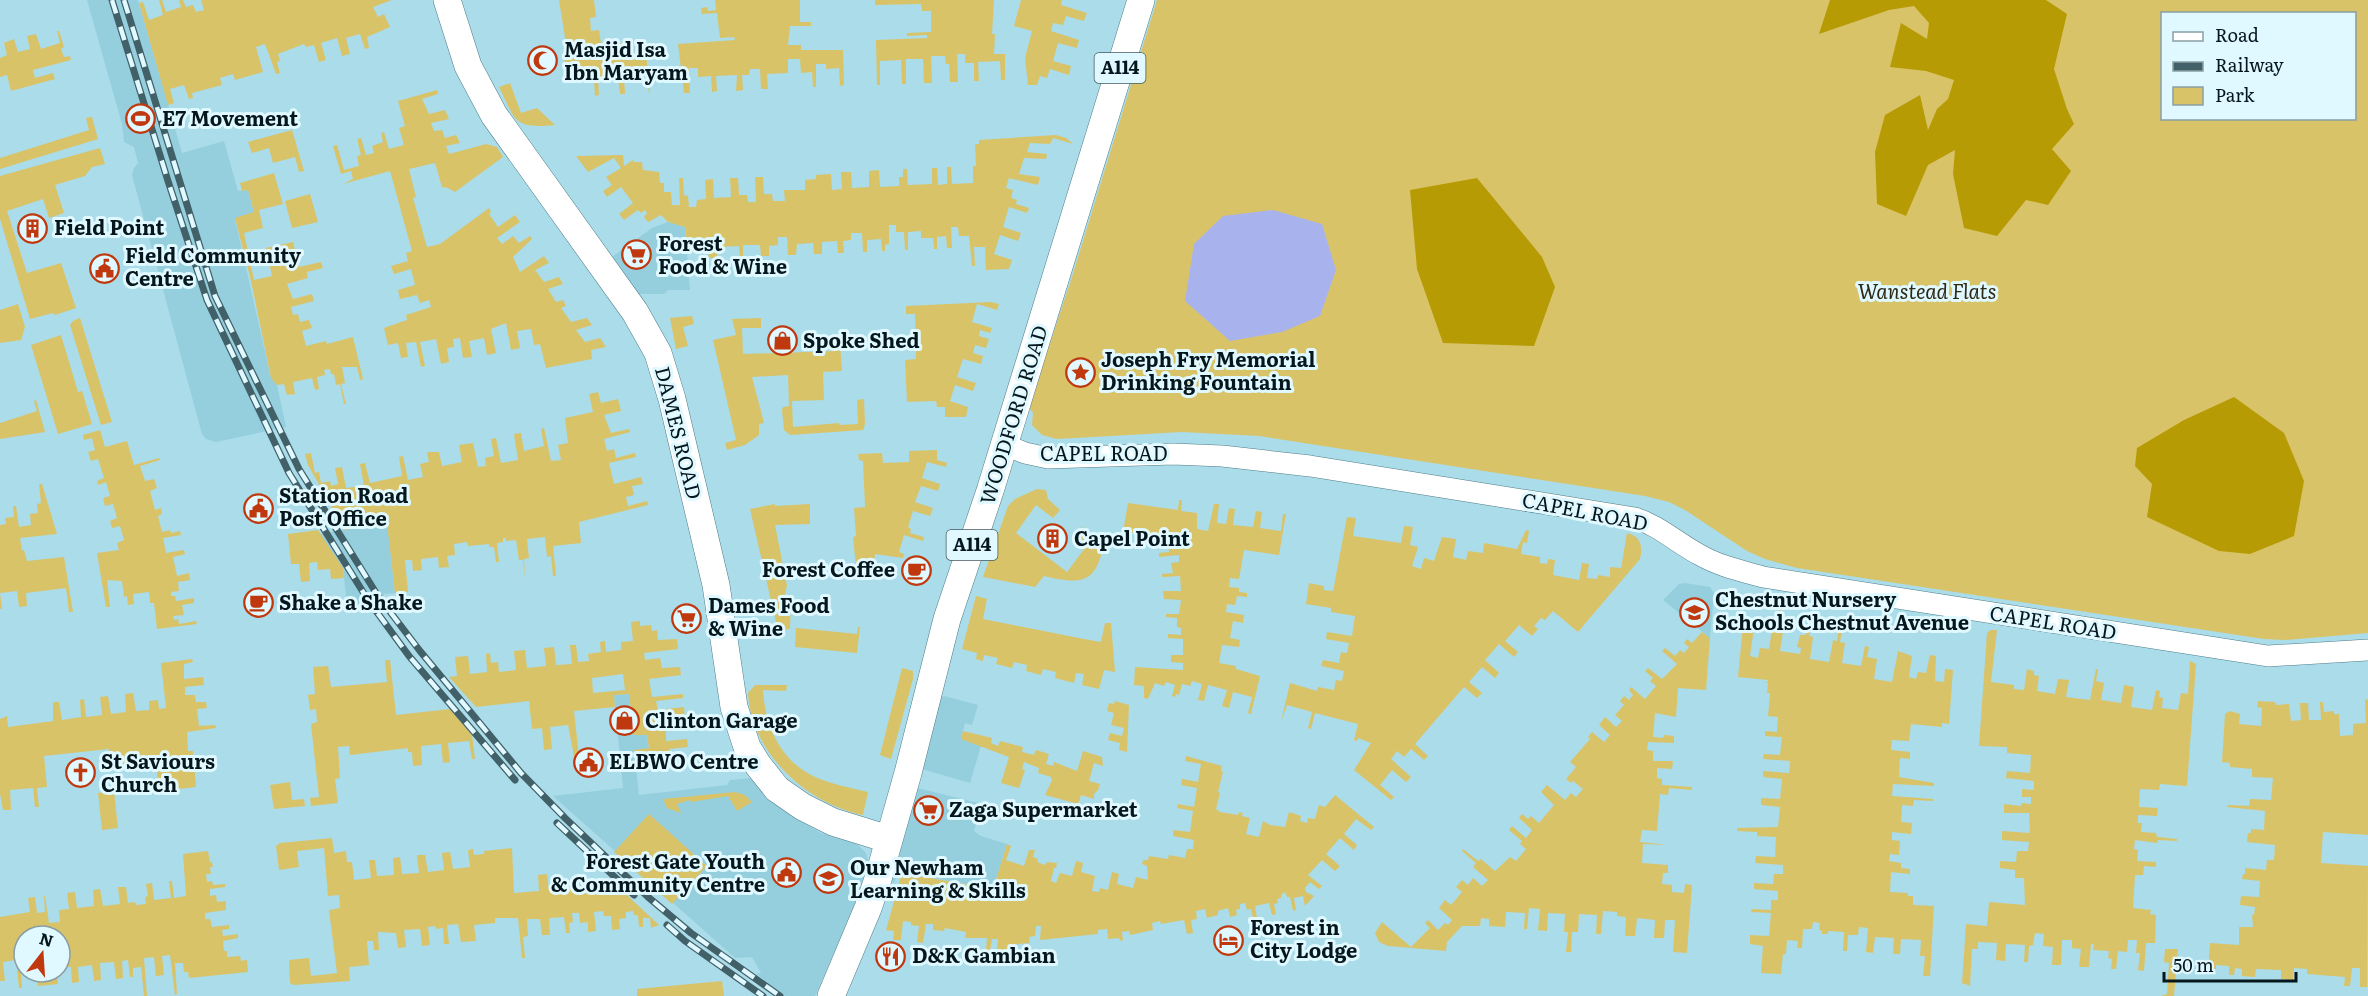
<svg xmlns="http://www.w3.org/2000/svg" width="2368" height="996" font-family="Literata,serif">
<rect width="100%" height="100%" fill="#abdce9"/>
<path fill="#95cfde" d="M87,0h51l44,153 42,-12 14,50 10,-1 6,22 -19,7 36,159 6,7 9,42 -70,15 -10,-3 -4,-5 -70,-259 2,-7 4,-5 -4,-16 -10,-5 -2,-18z
M668,222l17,5 5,63h-22l-4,4h-26l-26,-37 40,-29z
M387,522l8,71 -11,1v8l-37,4 -4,-38 -24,-34z
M1685,583l25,4 4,6 -4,45 -47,-38 16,-16z
M629,694l5,41 13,-1 2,15 -15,1 5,45 88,-10 3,-5 22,-2 22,23 21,17 26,15 33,8 12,12 4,16 -55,127h-30l-26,-20 -3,-2 5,-1 -9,-16 -17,1 -182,-162 70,-8 -9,-93z
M944,696l34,9 -6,20 -7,-2 -4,16 20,7 -11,37 -48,-14 18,-72z
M918,788l64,16 -8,27 7,5 26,8 -14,45 -93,-17h-2l-4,11 -6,-5 26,-89z"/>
<path fill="#d9c369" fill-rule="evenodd" d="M159,0h3l4,12 15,-5 -2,-7h4l3,7 7,-2 3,7 8,-2 -3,-10h191l-19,7 5,10 6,-3 6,13 -23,10 2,11 -4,1 -5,-15 -14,4 4,16 -8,2 -5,-18 -16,5 5,17 -7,2 -5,-17 -8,2 -2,-3 -26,10 2,7 -3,1 3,11 -4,1 -11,-30 -9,3 7,25 -28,8 -2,-6 -13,4 2,7 -30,8 1,5 -4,1 -5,-14 -14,4 4,14 -6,2 -29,-102 4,-1 6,18 14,-5z
M559,0h35l2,17 -6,1 1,13 8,-1 2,13h33v1l-17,1v9l29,-1 4,40h-1l-3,-19 -14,1v3h-8l1,16h-5l-2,-16 -20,2 1,15 -4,1 -1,-16 -27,2 -4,-34 3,-4z
M715,0h85v22h11v4h-21l-2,19h13v5h42l1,35 -4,1 -1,-18 -13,1v-5h-10v23h-3l-1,-15 -11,1 -1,-14h-12v14l-21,1 1,15h-7l-1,-20h-10l-1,6h-7l1,15 -7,1 1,-16 -21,1 1,15 -5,1 -1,-16 -13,1v-9h-9l1,25h-6l-6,-49 57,-4 -1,-3 -14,1 -3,-25 -15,1 -1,-6 6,-1 1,4 8,-1z
M875,0h119l-2,34h3l-1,20h11v26h-4l-1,-19 -22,1 1,19h-5v-18h-9v-9h-8l1,28h-8l-1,-18h-3l-1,-8h-14l1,27h-8l-1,-24h-17v25h-4l-1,-24 -21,1v24h-3l-1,-45 51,-2v-3l-20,1v-3l24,-1v-21h-9l-1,-7 -46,1z
M1021,0h41l-1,5 26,8 -3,8 -18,-5 -3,9 -10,-2 -2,8 28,9 -2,8 -19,-5 -5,18 18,5 -2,9 -19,-6 -3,9 -7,-2 -3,9h-9l-3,-27 7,-27 -18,-5z
M1157,0h1211v633l-83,7 -21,-1 -467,-71 -32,-9 -18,-8 -62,-41 -16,-8 -24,-6 -386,-60 -77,-4 -125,7 -15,-4 -10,-10 1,-12 -4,-6 43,-130zM2162,14h192v104h-192z
M57,31h2l5,16 -3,2 3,8 6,-1 1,4 -38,10 2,8 18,-5 2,6 -44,12 -4,-16 -7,2v-19l7,-3 -3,-12 10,-4 4,13 12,-3 -3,-13 9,-2 5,15 19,-6z
M510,83l11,30 16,-5 18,17c-42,4 -39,-4 -56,-38z
M437,90l1,4 -16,5 7,15 16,-4 4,9 -18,4 3,8 8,-1 3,8 11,-3 4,8 -14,3 3,8 37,-10 11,3 6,10 -48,35 -7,-4 -6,-1 -7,-24 -26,6 7,28 -3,1 14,49 13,-3 49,-36 2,4 -2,2 9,13 17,-12 5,7 -23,16 5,6 11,-8 6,7 11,-7 2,3 -19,18 7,15 24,-16 5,7 -14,7 9,12 15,-5 4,7 -15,5 8,13 7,-2 3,6 -5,2 10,14 16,-4 5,7 -16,5 9,12 15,-4 6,9 -15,3 1,9 -46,9 -6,-24 -6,1 -3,-16 -14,2 3,17 -9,2 -5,-27 -15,6 5,24 -9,2 -3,-17 -15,3 3,16 -9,1 -3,-20 -7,1 1,8 -7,1 2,14 -8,2 -5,-25 -16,3 5,24 -4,1 -5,-25 -10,1 2,14 -7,1 -3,-15 -10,2 -4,-17 23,-8 -1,-5 25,-8 -2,-7 -9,3 -3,-8 -17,4 -2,-9 17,-5 -4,-16 -17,5 -3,-8 17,-5 -2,-8 6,-2 -22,-80 -47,13 10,-5 -2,-8 -10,3 -8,-28 4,-1 7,25 15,-4 -2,-10 4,-1 -4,-16 4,-1 5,17 8,-2 -2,-7 11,-4 -2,-9 3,-1 5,17 15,-4 -5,-17 6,-2 -7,-25z
M92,117l6,22 -98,30v-11l89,-28 -3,-12z
M292,130l12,41 -5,1 -4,-15 -22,6 -4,-15 -17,5 -4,-11z
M1056,135l10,3 7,6 -20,-6 -3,6 -20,-1 -3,9 20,2 -1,5 -22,-1 -5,16 21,3 -2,8 -29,-7 -3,10 7,2 -2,8 6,2 -1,4 13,4 -2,5 -18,-6 -6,20 18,6 -3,8 -18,-6 -6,19 18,6 -3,9 -23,1 -1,-23h-11l1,19h-3l-3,-30h-10l-1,-9h-7l1,21h-5l-1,-12 -9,1v12h-3l-1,-11h-12v-7l-13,1v18h-3l-1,-18h-8v-7h-7v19l-4,1v6h-3l-1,-12 -14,1v12h-4l-1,-19h-11v7l-8,1 1,12h-6l-1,-12 -15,1v12h-8l-1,-11 -16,1 -1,11h-8l-1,-18h-9v8l-9,1v10h-8l-1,-11h-17v12h-3l-1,-11 -22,1v11h-8l-1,-7h-8l-1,-8h-6v9h-5l-3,-25 -17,-5 -7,-7 -13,7 -4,-5 3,-4 -2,-3 -4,3 -3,-3 -14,10 -5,-6 14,-11 -12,-16 -14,10 -4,-6 9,-6 -6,-8 15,-9 -7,-10 -26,14 -12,-16 47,-1 1,11 9,-6 1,2h8l1,8 16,2 1,11h4v9h7l1,13h8l-1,-27h4l1,17 4,1 1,11h7l1,-7 9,-1 -1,-19 8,-1 1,19 17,-1 -1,-19h8l1,17h8l1,7h8l-1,-25h8l1,17h8l1,7h12l-1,-11h21v-10l11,-1v-4l15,-1 1,16 10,-1 -1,-17h10l1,16 17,-1v-16l10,-1 1,17 19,-1v-9h4v-8h4l1,16 24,-1v-16h5l1,17 9,-1v-17h4l1,17 21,-1v-17h3l-1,-22h4v-4z
M100,148l5,16 -13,3 -7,9 -30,9 9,28 -15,5 -6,-19 -36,12 20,62 34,-10 15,45 -21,7 -2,-2 -23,6 -30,-100v-43z
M274,173l9,31 -24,6 4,18 -19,5 10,47 18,-4 -6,-28 27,-6 6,25 22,-5 2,6 -16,4 1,6 -21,6 6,15 19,-5 2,7 -23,6 2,8 5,-1 2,8 9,-2 3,8 -10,3 4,15 20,-5 1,3 26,-7 10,42 -3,1 -3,-13h-15l3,16 -4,1 5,20h-2l-4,-20 -4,1 -2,-11h-3l-1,-5 -6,1 1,5 -8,2 2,12 -4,1 -3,-12 -19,4 2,12 -8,1 -3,-11 -7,1 -6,-7 -20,-97 -16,-63 19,-6 -6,-22 -6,1 -2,-8z
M310,194l8,28 -26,6 -7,-27z
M991,302l8,2 -2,6 -20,-6 -5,18 20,6 -2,5 -10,-3 -1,6 10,3 -3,9 -11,-3 -2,8 10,3 -2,8 -18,-5 -6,18 19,6 -3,8 -18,-6 -5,16 18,6 -2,10h-21v-10h-8l-1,-6 -29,1 -2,-42 11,-1 -1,-45h-9v-8z
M18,304l7,23 -4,13 -21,3v-33z
M692,316l2,8 -11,3 5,19 -12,3 -6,-31z
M80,318l32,104 -11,3 -31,-100 3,-4z
M761,318v10h-19l1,26 92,-3 1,-8h4l2,28 -19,1 1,28 -32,1 1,26 46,-4 1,2 18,-1 -1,-24 7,-1 1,25 -2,6 -73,5 -6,-5 -2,-20 1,-3 6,-1 -1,-31 -36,2 12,46 -5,1v11l-14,10 -18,5 -2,-7 11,-3 -23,-100 23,-5 -4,-16z
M61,335l17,57 4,-1 10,33 -34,10 -27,-89z
M598,392l3,11 17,-4 3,12 -17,4 7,18 18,-4 1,3 -26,7 3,12 7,-2 2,9 19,-5 1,4 -27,6 5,21 27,-7 2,7 -11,2 2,9 -8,2 2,9 19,-5 1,4 -69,17 2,21 -28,3 3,30h-3l-2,-20 -4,1 -2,-20 -18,2 2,19 -5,1 1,20 -2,-19h-4l-3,-20 -10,1v-3h-3v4l-6,1 2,19h-3l-2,-15h-5v-3l-21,2 -1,-4 -13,2 1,11 -8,1 2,11 -10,1 -1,-11 -17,2 1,11 -9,1 -1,-11h-7l3,32 -13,1 -8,-70 -42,7 -37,-65 -3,-11 6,-1 4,20 4,-1 2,11 9,-2 1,5 7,-2 -3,-16 7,-1 4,21 18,-2 -4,-22 5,-1 5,20 32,-7 -3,-19 4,-1 5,24 15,-3 -3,-13 9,-2 -2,-10h12l3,14 20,-4 -3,-17 14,-2 5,24 8,-1 -1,-8 9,-2 -3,-17 5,-1 5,25 17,-3 -4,-26 7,-1 3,18 20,-5 -3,-17 3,-1 7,33 10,-1 -3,-15 10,-2 -3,-25 28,-6 -4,-18z
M36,400l9,32 -45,7v-16l37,-12 -3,-10z
M100,430l5,17 22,-6 7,24 25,-7 1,2 -20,6 5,15 9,-2 3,9 -7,3 5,19 6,-2 1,6 -4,2 4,16 8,-2 1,3 9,-2 1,4 -18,3 3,15 18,-3 1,4 -12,3 4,19 12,-3 1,7 -12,2 1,9 -8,1v4h4l1,5 18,-3v5l-12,2 2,10 -11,1 1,4 4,-1 1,5 17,-3 1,3 -40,5 -3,-26h-4l-1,-11 -16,2 1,10 -6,1 -1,-9 -3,1 -2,-16 -15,-1 3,27h-4l-9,-54 22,-3 -2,-7 7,-3 -4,-14 -8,2 -2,-7 7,-3 -4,-14 -8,2 -2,-8 7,-2 -4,-14 -8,3 -1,-4 7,-3 -6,-19 -7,2 -3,-9 7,-2 -3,-12 -8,2 -1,-5z
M937,450v10l10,3 -1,4 -19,-5 -5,16 18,6 -2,7 -17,-5 -6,16 18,6 -3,8 -17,-5 -5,16 3,2 -1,4 14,4 -1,4 -19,-6 -5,17 5,2 -1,4 -28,-4 -1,19h-9l-5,7 -12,-2v-11h8l-3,-30 3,-1 -2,-28 11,-1 -2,-46 -4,-1 -1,-6 24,-1 1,10 26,-1v-11z
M39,484h3l15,50 -37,4 2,12h2l3,11 37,-4 9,55h-4l-3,-24 -40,5 1,13 -8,1 -2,-16 -17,2 2,16h-2v-84l6,-1 -1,-6 9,-1 -1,-11h3l3,21 12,-2 -1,-11 8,-1 -1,-9 4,-1z
M1037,489l9,1 2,9 12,11 -7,8 -17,-13 -20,28 51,39 21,-28 -12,-9 6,-8 8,6 15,5c-8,44 -19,48 -61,38l-9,11 -52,-10 25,-71 7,-7z
M1179,500h3l-1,11 16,2v16l11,2 6,-27h5l-2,19 9,1 3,-16 6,1 -2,16 20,2 3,-16 6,1 -2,16 21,3 2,-17h3l-7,41 -35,-5 -5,29 -9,-1 -1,9 10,1v4l8,1v4l-10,-1 -2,9 -8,-1 -1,8 18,3 -1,8 -10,-2 -3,17 10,2 -1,7 -17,-2 -3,18 17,3v3l24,7 -9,38 -3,-1 4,-16 -19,-5 -4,16 -7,-2 5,-16 -19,-5 -4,16 -6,-1 4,-16 -10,-3 -2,5 -8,-2 -3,11 -3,-1 -1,3 -3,-1 3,-11 -9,-3 -2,4 -9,-3 -7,16 -4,-1v-12l-10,-1 1,-18 48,3v-7l-12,-1v-7h12v-16l-15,-1v-4l13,1v-7l-4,-1v-9l-11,-1v-3h13l2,-14 -17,-1 -1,-8h18l-1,-15 -18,1v-3l11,-1 -2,-10 8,-1v-7l-20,2v-4l10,-1 -1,-9h-10l-1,-8 -34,-3 5,-29 50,7z
M775,504v2l35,-2v20l-35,1 12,61 -3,11 7,1 -1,31 -12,2 -28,-122z
M1347,517l9,1 -3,18 48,7 3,-17 9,1 -3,18 8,2 -6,19 9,3 3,-11 10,3 8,-24 14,2 -3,18 13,3 2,-9 15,2 1,-10 33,6 9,-19 3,1 -2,12 -4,-1 -2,12 19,3v6l7,1 1,-5 7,1 -2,15 26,5 3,-17 7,1 -2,14 10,1 1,-4 12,2v-10l11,1 6,-35c14,3 16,14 13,26l-62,73 -25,-21 -8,9 -4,-2 -7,8 4,3 -6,7 -13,-11 -14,16 13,11 -4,5 -15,-13 -14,16 14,13 -4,5 -13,-11 -13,15 13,11 -5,5 -13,-11 -49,57 13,12 -4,4 -13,-11 -7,8 -7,-6 -6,8 20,18 -5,5 -14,-12 -12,15 14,12 -3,3 -37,-30 17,-27 -13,-5 -1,3 -3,-1 4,-16 -43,-11 -4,16 -3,-1 4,-16 -25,-7 -6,17 9,-39 27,8 1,-4 16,3 2,-10 6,1 2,-10 -23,-5 2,-6 16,3 2,-11 6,1 2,-10 -23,-4 1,-7 25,4 3,-20 -24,-4v-4l-25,-4 3,-21 15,3v4l9,1z
M318,530l25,38 1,10 -13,1 -1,-10 -12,1 -1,-8 -8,1 1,18 -9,1 -2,-18h-8l-3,-30z
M976,596l11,3 -4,20 101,20 17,3 4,-19h6l4,49 -11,-2 -5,19 -17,-4 2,-11 -8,-1 -2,10 -19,-5 1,-6 -13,-3 -2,6 -15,-4 1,-6 -13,-3 -2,6 -16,-4 2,-6 -14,-3 -1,6 -7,-2 1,-6 -15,-4z
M1779,609h2l-2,22 4,1 -3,19 20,3 1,-6 -4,-1 3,-12h6l4,-22 3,1 -4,22 4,1 -3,22 19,3 4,-22 4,1 3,-23 4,1 -4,23 5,1 -3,20 19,3 4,-20 4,1 -2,10 10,2 -3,20 18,3 6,-31 14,5 -3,21 7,2 2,-7 8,1 4,-18 6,1 -1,25 9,1 1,-13 8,1 -4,54 -7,-1v4l-31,-3 -2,17 -17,-1 -1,10 19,2v7l-10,-1 -1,19 35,6v3l-41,-2 -1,12 41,3v2l-19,-1 -1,6 -11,-1 -1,17 11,1 -1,11 -19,-2v8l8,1 -1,14 -9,-1 -1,7 12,2v5l9,1v5l-19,-2 -1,20 18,1v3h5v9l21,1 -4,70h-7l2,-20h-5l1,-16 -20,-1 -1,15h-7l1,-16 -19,-1 -2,16 -7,-1 2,-24 -9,-1 -1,8h-10l-1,16h-4l1,-19 -16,-1v3h-6v-3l-3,-1 1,-7 -7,-1 -1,7h-9l-1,19h-5l1,-7 -11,-1 -1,14h-3l-2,20 -20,-1 2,-27 -13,-2v-9l19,1 2,-23 -20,-1 1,-3 19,1v-10h7v-9l-24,-2v-6l19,1 1,-10h9v-9l-28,-2 1,-7 19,1 1,-20 -19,-1v-4l-20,-1v-3l41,-1 2,-20 -19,-2v-7l19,1 2,-20 -19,-2v-6l26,2 1,-12 -27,-2 1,-5 16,1 2,-18 -17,-1v-5l12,1 1,-15 -10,-1 2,-23h-3l1,-10h-4l4,-1v-2l-30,-3 5,-52 11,3 -4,28 8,2 2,-10 9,1 3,-19 4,1z
M640,621v5l11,-1 1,6 5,-1 1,10 19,-1 1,10 -34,4 1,7 15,-2 2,10 18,-1 1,8 -32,4 3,18 31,-3v4l-27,3 2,9 26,-3 1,12 -16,2 1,9 -4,1v10l21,-2 1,8 -19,2 2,17 -35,3 -2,-19 15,-2 -2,-13h-13l-5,-41 -15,1 1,12 -41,4 6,55 -4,1 -8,-42 -18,2 2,22 -8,1 -2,-22 -10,1 -3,-28 -53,6 -27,-30 8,-1 -2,-19 13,-1 2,18 17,-2 -1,-18 4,-1 1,10 7,-1 1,10 17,-2 -2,-19 11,-1 2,18 19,-2 -2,-18 10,-1 2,18 16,-1 -2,-19h6l2,17 11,-1 -1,-7 13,-2 -1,-10 5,-1 1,11 15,-2v-8l12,-1 -2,-19zM623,674l2,16 -32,3 -1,-15z
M858,627h2l-3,26 -62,-6 1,-19 61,6z
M1990,630h7l-6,52 23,3v4l10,1 3,-21 7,2v4l5,1 -2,15 18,3 3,-15 11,1 -3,17 24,3 6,-31h2l-2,12 8,2 -3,17 20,3 3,-18 10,2 -3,20 21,3 4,-20 4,1 -1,6 4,1 -1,10 16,2 3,-17 7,1 2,-33 6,3 -9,122 -27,-2 -1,6 -19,-1 -1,18 19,1 -1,8 -19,-1v8h4l-1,9 15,1 1,4 20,2v2l-19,-1 -1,3 -22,-3 -1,9 4,1 -1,11 19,1v5l-12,-1 -1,9h-8l-2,33 18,2 -1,4 6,1 -1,28h-9l-2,28 -6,-1 2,-17h-4l1,-13h-9l-1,12 -9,-1 -2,18h-5l1,-10 -4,-1 1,-7 -16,-1 1,-6h-3l-2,23h-10l2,-18 -9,-1v-8h-10l-1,25h-9l1,-18 -10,-1 1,-12 -9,-1 -2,12 -4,1 -1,16h-4l1,-17 -19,-1 -1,17 -9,-1 1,-17 -19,-1v7h-6l-2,37 -8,-3 4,-59 21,2 2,-24 36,3 -1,-27h-9v-8l-15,-2v-7l16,1 1,-11h11l1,-9 -27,-2v-9l28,2 -1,-20h-25v-9l17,2 1,-3 9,1v-7h-9v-8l12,1v-9l-28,-3 1,-7 23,2 1,-18 -24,-2v-6l-28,-1 8,-113z
M1702,632l8,6 -4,52 -28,-2 -2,29 -21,-4 -2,24 10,1 1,-3 10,1v7l-26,-1 -1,8 6,1v10h20l-1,8 -15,-1v10l5,1v6l30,2v3l-23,-2 -1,7 -8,-1 -3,37 -15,-1 -2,12 27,3 -24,-1 -1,19 26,2v8h-5l-1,11 10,1v7l12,1 1,-9 7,1 -5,68 -14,-1 2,-32h-10l-1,18h-10l1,-18 -18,-2 -2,18h-10l1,-19 -9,-1v-4l-14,-1 -2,23h-5l1,-19 -18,-1 -1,18h-6l-1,20h-5l2,-20h-4l1,-18 -17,-1 -1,18 -9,-1 2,-21 -11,-1 -2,21h-3l1,-16 -19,-1 -1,15 -16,-1v-7l-8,-1 -1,8h-18l-15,16 -1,9 -58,-5 -9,-4 -4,-9 7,-11 29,25 19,-19 -5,-5 3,-3 10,10 7,-7 3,2 4,-5 -13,-12 6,-8 6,5 11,-13 -6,-5 6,-7 6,5 5,-7 9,8 6,-6 -15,-13 3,-4 -14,-12 1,-2 15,12 3,-2 14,12 15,-14 6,4 10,-12 -6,-5 2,-3 -13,-11 3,-4 14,12 6,-8 -13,-12 3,-4 6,5 3,-3 8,7 15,-18 -13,-13 6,-7 18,15 6,-7 5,4 7,-8 -10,-8 -2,2 -5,-4 10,-12 -6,-5 20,-23 -2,-2 4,-5 12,10 6,-7 -11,-10 6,-8 11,10 6,-6 -7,-6 9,-10 -4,-4 4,-5 5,4 4,-5 -4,-5 2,-3 14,12 11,-13 -6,-5 3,-3 -8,-7 3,-3 14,11 15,-15 -15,-13 3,-3 10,8 5,-6 4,3 5,-6 -5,-4 3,-4 5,4z
M192,659l1,3 -9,2v15l19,-2 1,8 -19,2v8h10l1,7h10l1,6 -10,1 2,17 16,-1 1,3 -29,4 1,19h5l3,36 -37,4 -3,-27 -44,5 -3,-20 -65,7 3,31 -10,1 2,19h-4l-2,-19 -23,2 1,20h-8l-3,-16v-75l7,-3 1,11 45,-6v-19h6l3,18 19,-3 -1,-17 4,-1 2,18 16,-2 -2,-18 8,-1 3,18 15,-2 -1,-18 8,-1 3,18 13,-1v-9l9,-1 1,9 7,-1 -5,-45z
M385,660h5l6,55 54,-6 22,26 3,24h-3l-3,-18 -21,2 2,19 -7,1 -2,-19 -20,2 1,19 -9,1 -1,-14h-4v-4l-58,7 -1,-9 -11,1 2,31 -5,1 3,24 -27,3 -1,-8 9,-1 -8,-73 6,-2 -1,-13 -6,1 -2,-15 7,-1 -2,-27 15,-1 3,21 56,-5z
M902,668l11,3v8l-22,80 -11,-4z
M755,685h32l-1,6 -23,-1c2,35 17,71 52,87 16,7 36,11 53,15l-5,23c-56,-11 -112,-62 -115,-122z
M2368,699v136l-45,-3 -2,31 47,3 -1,121h-7v-19h-8l-2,18h-6l1,-9 -38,-3v-5l-13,-1 -1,12 -12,-1v-9l-25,-1 -1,8 -13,-1v-7l-7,-1 -1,7h-5v-9l-13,-1v6h-8l2,-28 29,2v-18h14l-1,-12h2l1,-8 -15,-2 1,-9 18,1 1,-16 -18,-2 1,-5h2v-6l21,2 1,-10h7l1,-15 -28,-3 1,-9h3v-4l13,1 1,-19 -38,-4 1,-2 21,1 1,-7 21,1 2,-22 -21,-1v-8l-22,-2v-4l-8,-1 3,-48 5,-3 10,3 -1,10 22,2 1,-18 -5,-1 1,-6 17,1 1,3 13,-1 2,17 10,-1 -1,-17h8l1,17h12l-1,-18h3l1,10 10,-1v3h5l1,22 13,-1v-11l13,-1 -1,-23z
M1115,701l14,4 -2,47 -8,-2 1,-7 -12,-3 2,-7 12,3 2,-8 -13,-3 3,-12 -7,-2 2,-8 5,1z
M963,731l29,7 -1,5 7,3 2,-5 23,6 -1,5 12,3 2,-5 13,4 -3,10 7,2 1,-4 23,9 6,-20 19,6 1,9 -9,-3 -5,18 11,3 -2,6 -4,4v5l-13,-4 -3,9 -33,-9 7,-15 -1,-3 -13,-4 1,-5 -15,-6 -2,7 3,1 -6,18 -18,-5 8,-26 -48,-18z
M1186,756l36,10 -1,5 2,1 -5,20 2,1 -4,16 4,3 18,3 1,-3 4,1 -1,3 8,2 -4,16 13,3 4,-16 7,4 15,2 4,-15 12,4 -1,5 7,2 1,-5 7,1 4,-14 6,2 10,-12 39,32 -3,3 -15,-11 -12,15 13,11 -3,5 -14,-12 -14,16 14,12 -5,5 -13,-11 -14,15 14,11 -3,3 -9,-7 -5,6 1,4 8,4 -9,10 -2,-10 -9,2 2,12 -3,1 -3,-14h-3l-2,-5 -4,3v3l-4,1 1,4 -4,1 2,10 -4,1 -3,-12 -14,3 2,12 -4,1 -2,-10 -4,1 -2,-7 -5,1v5l-4,1 1,5 -7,2 -2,-9 -10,3v4l-11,3 -2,-9 -9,2 1,8 -6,1 2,13 -6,1 -3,-14 -23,4 -1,-3 -8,2 1,7 -23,5 -1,-4 -7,1 1,8 -3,1 -1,-3 -11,1 -1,-10 -9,1v4l-58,6 1,-14h-5l-1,10 -6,1 1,6 -12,1v3h-9v7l-12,-2 1,-13h-6l-2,12h-4l1,-13h-22l1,-6 -21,-4 -1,3 -11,-1v-6h-7l-3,19 -6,-1 2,-16 -8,-1v-3l-8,-1 -2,19h-8l1,-9 -8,-1 16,-57 91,16 14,-45 4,2 -5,14 18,6 5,-16h6l-2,7 5,2 -1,3 8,3 2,-3 10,1 -1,5h-2l-3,13 5,2 4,-10 12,3 4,-15 7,2 -2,9 14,4 -3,15 7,1 1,-4 8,2 4,-18 7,2 -2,10 16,4 3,-11 12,3 -1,-14 -5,-2 1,-4h5l1,-4 19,3 1,-4 16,3 2,-9h6l1,-9 -21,-4v-6l17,2 3,-21 -16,-3 1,-4 16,3 3,-19 -16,-3 1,-6 16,3 3,-18 -16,-3z
M290,782l2,18 12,-1 1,7 -31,3 -4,-24z
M114,791l4,37 -16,2 -4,-37z
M735,792l10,3 7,7 -15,9 -9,-15 -37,6 -2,-2 -12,4 4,9 -14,-5 -4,-9z
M649,814l58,52 -35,38 -58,-52z
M332,838l2,15 12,-2 1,11h5l2,18 17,-2 -2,-18h6l2,16 17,-1 -1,-17 7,-1 2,17 17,-1 -2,-18h8l3,17 16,-2 -2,-17 8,-1 3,17 17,-2 -2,-17 5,-1 1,6 10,-1v-3l28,-3 2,45 25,-2 -1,-16 9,-1 2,16 65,-7 45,42 -8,3 -1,-10h-7v9h-4l-1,-12h-4l-1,-4 -7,1v6l-7,1 1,10 -8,1 -1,-14h-7l-1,-5 -9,1 2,19 -8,1v-10l-8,1 -1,-10h-7l1,9 -4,1 1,10h-4l-2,-16 -15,1 1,17h-8l-2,-16h-13l1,17 -5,1 2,21h-3l-4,-40h-23v5l-21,2 2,16 -15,1 -3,-18 -11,1 2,19h-5l-1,-16 -7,1 -1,-3 -7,1 2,18 -8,1 -2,-17 -16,1 2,17 -8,1 -2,-15 -18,-1 1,18h-5l-1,-9h-6l2,24 -20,2 1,14 -56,4 -4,-2 -1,-23 20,-2 2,18 26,-3 -8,-63 11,-2 -1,-13 -11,1 -4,-48 -27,3 2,16 -20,3 -3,-24 4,-3z
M208,851l2,11h2l1,5h-3l1,7h-5l1,8 5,-1 1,4 12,-1v3l-15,2v7l6,-1 1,7 9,-1v9l-21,3v6h5l2,8 17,-2v4l-7,1 1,6 15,-2v4l-15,3 1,10h3v6l13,-1 1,5 6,-1 1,12 -59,6 -1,-6h-4l-1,-9h-8l2,31 -2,1 -5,-40 -8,1 2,19 -8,1 -2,-19 -10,1 3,38h-3l-3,-29 -8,1v9h-3l-2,-17 -6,1 1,17 -7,1 -2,-17 -14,1 1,17 -7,1 -2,-16 -14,2 1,15 -7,1 -1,-16h-11v-31h-36v36h33l1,12 -20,2 -2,-13 -15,1 1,14h-3l-3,-28 -13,2 2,19h-5v-64l30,-5 -2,-14 7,-1 2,16 8,-1 -1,-16h1l4,27 11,-1 -1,-12 10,-1 -2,-16 8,-1 2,16 17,-2 -1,-16 7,-1 3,17 17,-2 -2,-17h8l2,16 7,-1 1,3 10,-1 -1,-7 3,-1 -2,-12 6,-1 2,17 17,-2 -2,-17h3l2,17 12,-2 -3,-42z
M2165,949h13l-4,47h-13l6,-2 2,-31 -5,-1z
M722,981l2,15h-87v-7z"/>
<path fill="#b79b04" d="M1830,0h216l21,14 -13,55 13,40 7,15 -22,25 19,22 -23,34 -22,-5 -29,36 -33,-8 -11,-54 2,-24 -27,15 -22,51 -29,-12 -2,-52 10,-37 35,-20 8,35 9,-21 11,-10 6,-19 -28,-9 -36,-4 11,-44 26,16 2,-16 -15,-17 -25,4 -70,24z
M1477,178l65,79 13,30 -21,59 -91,-3 -26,-74 -7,-79z
M2234,397l50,36 20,48 -10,55 -44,18 -31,-3 -72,-34 5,-33 -17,-18 2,-18 47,-28z"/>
<path fill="#a8b3ee" d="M1273,210l49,14 14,46 -16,46 -38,16 -52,9 -45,-40 9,-57 29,-28z"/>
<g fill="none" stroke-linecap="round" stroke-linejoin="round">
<defs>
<path id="minor" d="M1005,445l20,8 23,5 125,-4 49,2 88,10 325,52c25,8 42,25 65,37 19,11 42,16 63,22l505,79 100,-6"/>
<path id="major" d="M447,0l21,66 26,49 141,197 23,41 14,46 44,186 18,122 13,40 11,18 19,24 26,18 30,15 55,17
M831,996l37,-88 10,-29 30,-106 39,-154 43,-128 151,-491"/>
</defs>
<use href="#minor" stroke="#4e7d89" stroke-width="22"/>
<use href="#major" stroke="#4e7d89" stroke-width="28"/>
<use href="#minor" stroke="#fff" stroke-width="21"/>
<use href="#major" stroke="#fff" stroke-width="27"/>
<defs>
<path id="rail" d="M112,0l56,181 39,119 82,173 79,127 41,56 106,124
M124,0l91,296 84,173 79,127 42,55 101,122 44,45 83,79 43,36 89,63
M557,823l77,72
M667,925l18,16 78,55"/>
</defs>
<use href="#rail" stroke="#426068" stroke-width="7"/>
<use href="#rail" stroke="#e0f8ff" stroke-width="4.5" stroke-dasharray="14" stroke-linecap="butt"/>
</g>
<defs>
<symbol id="mosque-ring" viewBox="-11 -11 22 22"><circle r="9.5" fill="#e0f8ff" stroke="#c0380d" stroke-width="1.5"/><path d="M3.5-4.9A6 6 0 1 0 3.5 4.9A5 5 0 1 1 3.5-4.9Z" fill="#c0380d"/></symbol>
<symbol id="stadium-ring" viewBox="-11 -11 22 22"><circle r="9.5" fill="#e0f8ff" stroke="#c0380d" stroke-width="1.5"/><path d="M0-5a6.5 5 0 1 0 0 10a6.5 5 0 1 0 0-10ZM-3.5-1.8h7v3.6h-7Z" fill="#c0380d"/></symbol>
<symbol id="building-ring" viewBox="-11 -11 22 22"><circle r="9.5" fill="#e0f8ff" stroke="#c0380d" stroke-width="1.5"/><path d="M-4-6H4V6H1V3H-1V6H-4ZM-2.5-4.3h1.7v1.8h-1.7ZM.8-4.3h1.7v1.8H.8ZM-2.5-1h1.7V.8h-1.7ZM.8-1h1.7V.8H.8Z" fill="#c0380d"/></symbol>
<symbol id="supermarket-ring" viewBox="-11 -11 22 22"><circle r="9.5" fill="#e0f8ff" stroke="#c0380d" stroke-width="1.5"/><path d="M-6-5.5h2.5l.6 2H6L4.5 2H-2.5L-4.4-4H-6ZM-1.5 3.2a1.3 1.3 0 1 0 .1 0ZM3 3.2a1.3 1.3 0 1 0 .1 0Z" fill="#c0380d"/></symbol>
<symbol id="civic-ring" viewBox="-11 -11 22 22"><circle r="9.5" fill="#e0f8ff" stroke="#c0380d" stroke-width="1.5"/><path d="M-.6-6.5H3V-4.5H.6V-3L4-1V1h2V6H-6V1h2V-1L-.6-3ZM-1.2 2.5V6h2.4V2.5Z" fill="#c0380d"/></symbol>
<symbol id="shop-ring" viewBox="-11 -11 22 22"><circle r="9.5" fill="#e0f8ff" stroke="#c0380d" stroke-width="1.5"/><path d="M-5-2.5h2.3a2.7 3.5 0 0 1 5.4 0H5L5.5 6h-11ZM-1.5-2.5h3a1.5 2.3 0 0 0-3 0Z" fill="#c0380d"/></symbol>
<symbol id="sight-ring" viewBox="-11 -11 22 22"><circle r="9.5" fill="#e0f8ff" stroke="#c0380d" stroke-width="1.5"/><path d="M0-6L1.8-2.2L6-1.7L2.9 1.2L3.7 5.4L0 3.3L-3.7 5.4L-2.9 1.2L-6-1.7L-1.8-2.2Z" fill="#c0380d"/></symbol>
<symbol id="cafe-ring" viewBox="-11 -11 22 22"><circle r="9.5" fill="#e0f8ff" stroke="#c0380d" stroke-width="1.5"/><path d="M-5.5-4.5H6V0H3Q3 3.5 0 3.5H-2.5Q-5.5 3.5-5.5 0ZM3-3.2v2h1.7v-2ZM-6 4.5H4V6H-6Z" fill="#c0380d"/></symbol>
<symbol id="school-ring" viewBox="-11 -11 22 22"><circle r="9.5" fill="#e0f8ff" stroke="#c0380d" stroke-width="1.5"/><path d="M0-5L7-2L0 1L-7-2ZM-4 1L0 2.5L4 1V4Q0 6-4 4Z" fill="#c0380d"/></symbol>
<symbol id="church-ring" viewBox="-11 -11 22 22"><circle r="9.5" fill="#e0f8ff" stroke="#c0380d" stroke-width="1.5"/><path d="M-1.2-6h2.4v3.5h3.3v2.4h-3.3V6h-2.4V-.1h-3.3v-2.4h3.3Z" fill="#c0380d"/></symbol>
<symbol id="university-ring" viewBox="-11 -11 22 22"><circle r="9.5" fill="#e0f8ff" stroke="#c0380d" stroke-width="1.5"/><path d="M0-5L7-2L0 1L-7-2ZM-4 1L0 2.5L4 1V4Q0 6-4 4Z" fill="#c0380d"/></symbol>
<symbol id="hotel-ring" viewBox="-11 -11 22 22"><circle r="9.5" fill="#e0f8ff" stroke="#c0380d" stroke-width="1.5"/><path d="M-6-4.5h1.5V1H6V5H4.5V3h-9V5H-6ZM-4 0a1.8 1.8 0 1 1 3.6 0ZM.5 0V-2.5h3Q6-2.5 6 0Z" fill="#c0380d"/></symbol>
<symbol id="restaurant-ring" viewBox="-11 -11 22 22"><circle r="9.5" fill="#e0f8ff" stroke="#c0380d" stroke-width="1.5"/><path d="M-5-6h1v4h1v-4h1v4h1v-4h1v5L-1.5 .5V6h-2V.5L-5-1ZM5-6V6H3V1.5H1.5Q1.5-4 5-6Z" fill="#c0380d"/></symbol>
</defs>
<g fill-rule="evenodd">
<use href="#mosque-ring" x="526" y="44" width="33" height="33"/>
<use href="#stadium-ring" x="124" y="102" width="33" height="33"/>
<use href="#building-ring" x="16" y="212" width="33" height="33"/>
<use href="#supermarket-ring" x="620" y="238" width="33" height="33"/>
<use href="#civic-ring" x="88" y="252" width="33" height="33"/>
<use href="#shop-ring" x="766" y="324" width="33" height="33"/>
<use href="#sight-ring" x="1064" y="356" width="33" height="33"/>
<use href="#civic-ring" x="242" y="492" width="33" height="33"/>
<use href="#building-ring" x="1036" y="522" width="33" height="33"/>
<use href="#cafe-ring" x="900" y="554" width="33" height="33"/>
<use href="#cafe-ring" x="242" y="586" width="33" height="33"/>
<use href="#school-ring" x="1678" y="596" width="33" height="33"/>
<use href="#supermarket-ring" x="670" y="602" width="33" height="33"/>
<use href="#shop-ring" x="608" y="704" width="33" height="33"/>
<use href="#civic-ring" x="572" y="746" width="33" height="33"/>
<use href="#church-ring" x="64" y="756" width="33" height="33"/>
<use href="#supermarket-ring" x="912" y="794" width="33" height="33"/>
<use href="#civic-ring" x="770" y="856" width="33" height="33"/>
<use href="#university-ring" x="812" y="862" width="33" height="33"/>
<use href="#hotel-ring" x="1212" y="924" width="33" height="33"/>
<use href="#restaurant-ring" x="874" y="940" width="33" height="33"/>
</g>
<g text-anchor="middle" stroke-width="6" stroke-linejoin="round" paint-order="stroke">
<g fill="#e0f8ff" stroke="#475a60" stroke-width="1.5">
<rect x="1094.5" y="53" width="51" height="30" rx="4.5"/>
<rect x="946.5" y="530" width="51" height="30" rx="4.5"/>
</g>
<g font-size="18" font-weight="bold" fill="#05171c">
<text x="1120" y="74">A114</text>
<text x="972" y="551">A114</text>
</g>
<g font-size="20" font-weight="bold" fill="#05171c" stroke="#e0f8ff" text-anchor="start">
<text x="564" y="57">Masjid Isa<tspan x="564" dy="23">Ibn Maryam</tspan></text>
<text x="162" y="126">E7 Movement</text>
<text x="54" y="235">Field Point</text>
<text x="658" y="251">Forest<tspan x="658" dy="23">Food &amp; Wine</tspan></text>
<text x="125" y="263">Field Community<tspan x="125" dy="23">Centre</tspan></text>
<text x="803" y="348">Spoke Shed</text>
<text x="1101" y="367">Joseph Fry Memorial<tspan x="1101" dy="23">Drinking Fountain</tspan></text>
<text x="279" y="503">Station Road<tspan x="279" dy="23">Post Office</tspan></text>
<text x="1074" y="546">Capel Point</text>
<text x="895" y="577" text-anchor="end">Forest Coffee</text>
<text x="1715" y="607">Chestnut Nursery<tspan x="1715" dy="23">Schools Chestnut Avenue</tspan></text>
<text x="279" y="610">Shake a Shake</text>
<text x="708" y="613">Dames Food<tspan x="708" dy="23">&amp; Wine</tspan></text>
<text x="645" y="728">Clinton Garage</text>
<text x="101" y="769">St Saviours<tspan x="101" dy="23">Church</tspan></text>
<text x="609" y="769">ELBWO Centre</text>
<text x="949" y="817">Zaga Supermarket</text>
<text x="765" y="869" text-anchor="end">Forest Gate Youth<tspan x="765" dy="23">&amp; Community Centre</tspan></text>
<text x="850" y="875">Our Newham<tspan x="850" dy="23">Learning &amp; Skills</tspan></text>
<text x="1250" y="935">Forest in<tspan x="1250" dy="23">City Lodge</tspan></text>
<text x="912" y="963">D&amp;K Gambian</text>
</g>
<g font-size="20" font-style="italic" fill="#2e2915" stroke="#e0f8ff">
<text x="1927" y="299">Wanstead Flats</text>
</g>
<g font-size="20" fill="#05171c" stroke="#e0f8ff">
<text transform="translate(1014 415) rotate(-73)" y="7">WOODFORD ROAD</text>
<text transform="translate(678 433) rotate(76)" y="7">DAMES ROAD</text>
<text x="1104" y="461">CAPEL ROAD</text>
<text transform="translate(1585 512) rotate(11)" y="7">CAPEL ROAD</text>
<text transform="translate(2053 623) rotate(9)" y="7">CAPEL ROAD</text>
</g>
</g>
<rect x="2161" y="12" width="195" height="108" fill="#e0f8ff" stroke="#889ea4" stroke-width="1.5"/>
<rect x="2173" y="32" width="30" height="9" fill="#ffffff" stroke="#889ea4" stroke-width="1.5"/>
<text x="2215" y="42" font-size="18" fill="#05171c">Road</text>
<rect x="2173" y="62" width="30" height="9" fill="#426068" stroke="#889ea4" stroke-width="1.5"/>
<text x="2215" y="72" font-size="18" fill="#05171c">Railway</text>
<rect x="2173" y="87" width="30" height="18" fill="#d9c369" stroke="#889ea4" stroke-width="1.5"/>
<text x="2215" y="102" font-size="18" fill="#05171c">Park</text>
<g transform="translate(42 954) rotate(17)"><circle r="28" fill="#e0f8ff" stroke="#889ea4" stroke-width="1.5"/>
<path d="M0-4.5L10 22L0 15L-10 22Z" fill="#c0380d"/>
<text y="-9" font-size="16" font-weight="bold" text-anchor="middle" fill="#05171c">N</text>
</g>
<path d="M2164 972v9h132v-9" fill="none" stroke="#05171c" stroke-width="3"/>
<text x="2173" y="972" font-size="18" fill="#05171c" stroke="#e0f8ff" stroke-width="4.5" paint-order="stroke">50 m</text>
</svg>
